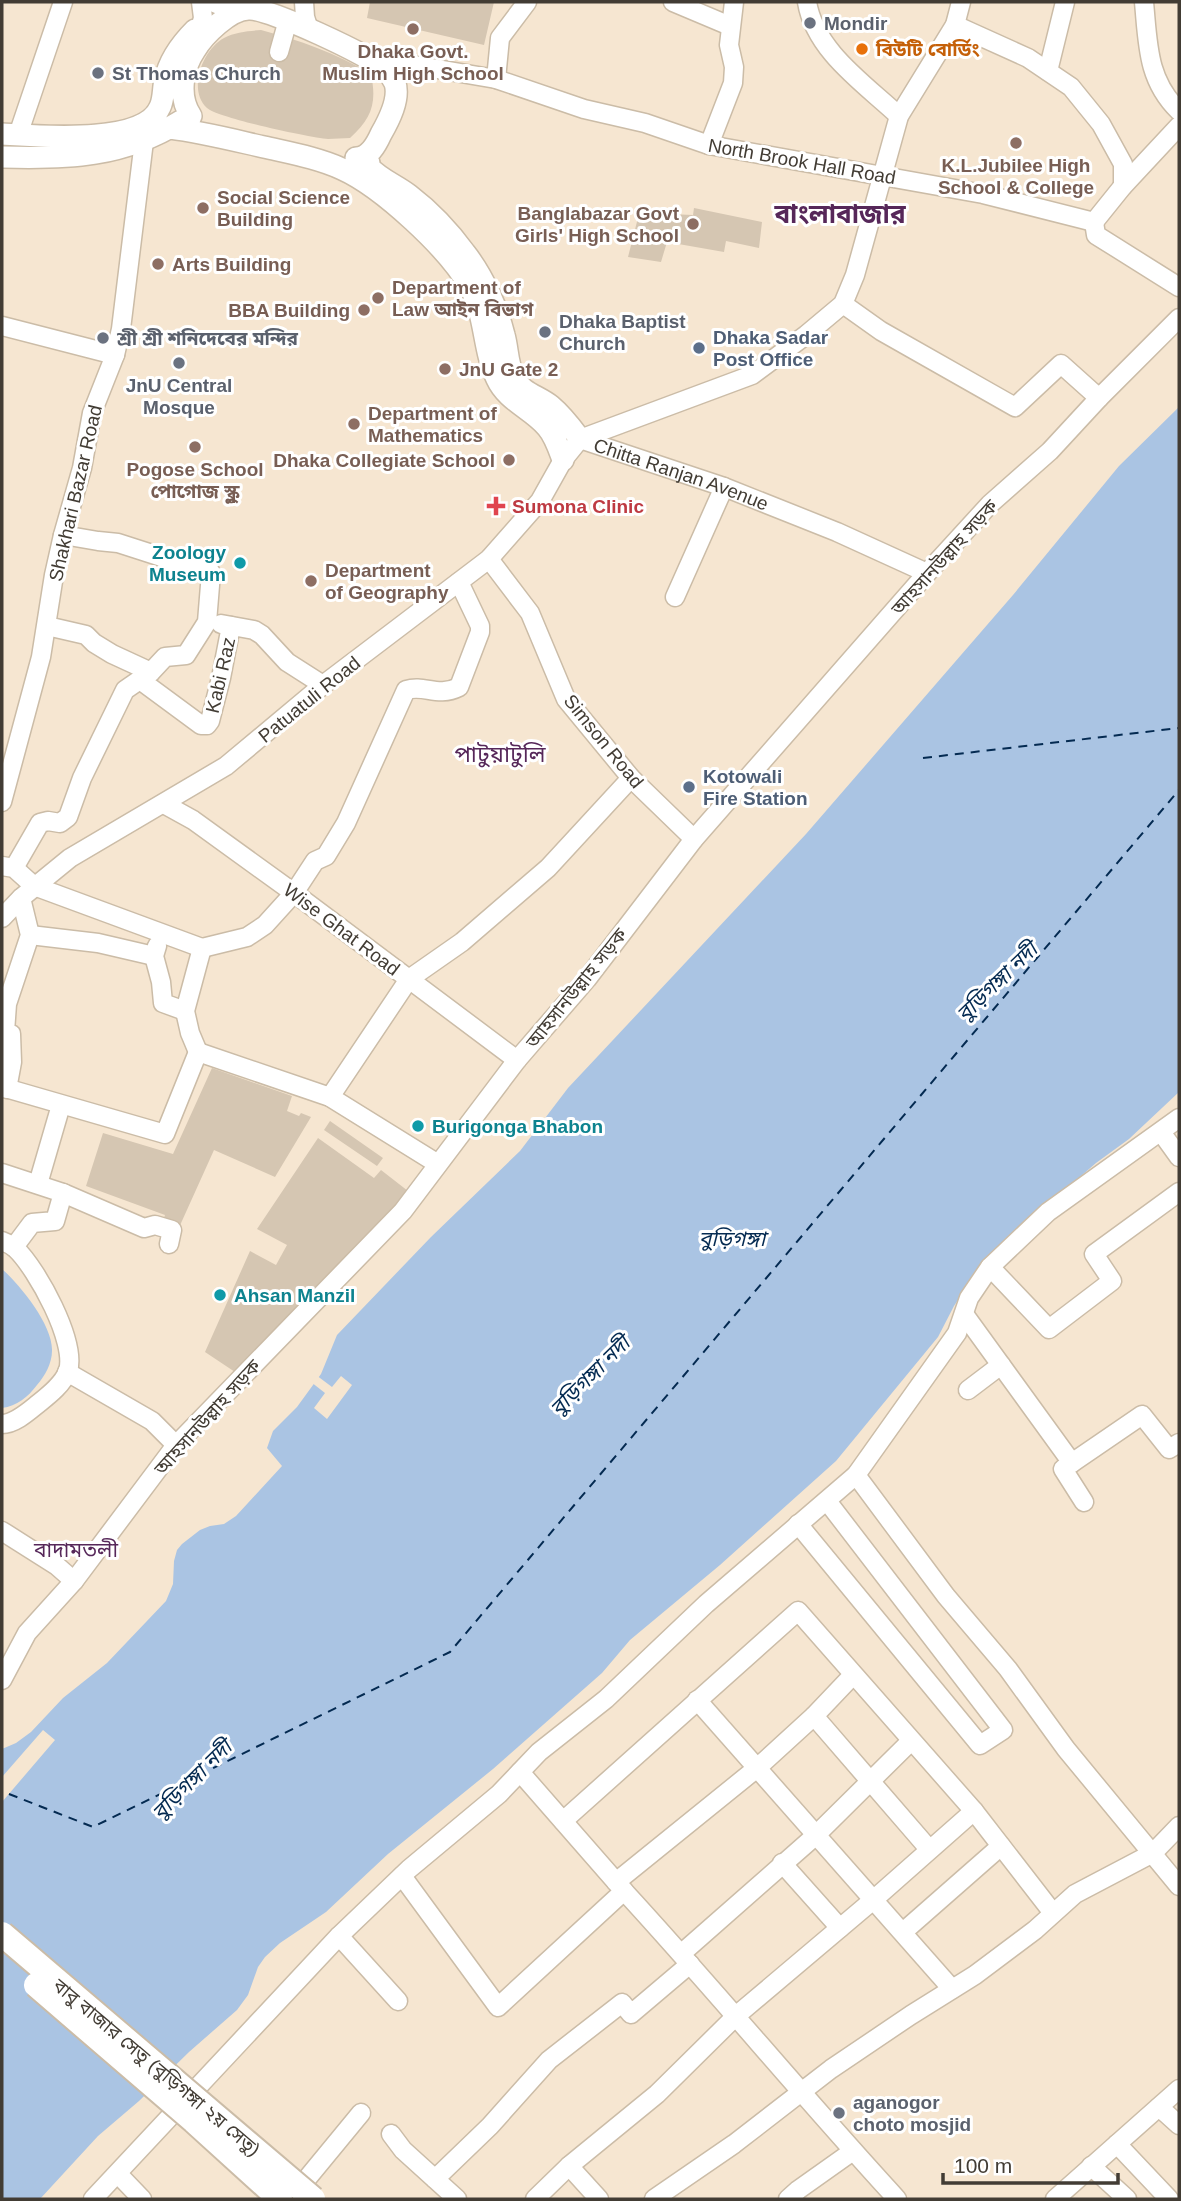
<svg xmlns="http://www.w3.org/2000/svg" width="1181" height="2201" font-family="Helvetica,'Noto Sans Bengali',sans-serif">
<rect width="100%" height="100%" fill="#f6e6d1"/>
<path fill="#d5c6b2" d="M370,2h124l-10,43 -117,-27z
M261,30c38,10 75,23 110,44 6,29 1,44 -21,64 -7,0 -15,1 -22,1 -17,-1 -110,-21 -121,-31 -20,-18 -4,-59 17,-70 11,-6 24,-7 37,-8z
M641,206l28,8 24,1 1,-7 68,14 -3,26 -33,-7 -2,11 -57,-10 -6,20 -33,-5z
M212,1068l80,28 -5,15 12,5 2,-3 10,4 -36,60 -61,-27 -37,82 -16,-6 4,-11 -79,-29 17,-53 70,21z
M330,1121l53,37 -6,8 -53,-36z
M318,1138l56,40 7,-8 27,21 -167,185 -36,-24 45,-101 26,14 11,-20 -30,-16z"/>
<path fill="#aac4e3" d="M1179,407v685l-50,47 -33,24 -53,46 -70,68 -19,29 -16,31 -102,124 -116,104 -90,75 -28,33 -109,96 -105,85 -62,58 -46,31 -15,14 -7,10 -10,28 -11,15 -48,42 -50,49 -41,35 -58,63h-38v-450l14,-6 15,-11 32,-34 44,-35 59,-62 7,-17 1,-23 3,-11 5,-6 18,-14 10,-4 14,-2 12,-8 46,-50 -15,-18 6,-17 24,-24 24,-33 16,-39 94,-98 89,-86 48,-63 238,-254 207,-239 106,-129z
M2,1269c18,16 51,56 50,82 0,12 -7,25 -15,34 -9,12 -20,21 -35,23z"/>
<path fill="#f6e6d1" d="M316,1375l16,12 9,-11 11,9 -25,34 -13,-11 11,-15 -14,-11z
M43,1730l12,10 -53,62v-25z"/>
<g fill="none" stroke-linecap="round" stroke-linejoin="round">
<path stroke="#042a51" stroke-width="2" stroke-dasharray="9 7" stroke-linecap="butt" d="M923,758l256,-30
M9,1794l84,33 357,-175 729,-862"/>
<defs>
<g id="minor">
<path d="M201,2l2,16 -2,7"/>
<path d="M212,2l14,6 19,-6"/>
<path d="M304,2l1,15 4,13"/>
<path d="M673,2l57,24"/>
<path d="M807,2c8,49 58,82 92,114"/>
<path d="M1144,2c4,42 3,78 35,109"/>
<path d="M955,25l73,33 43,29 30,37 22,40v22"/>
<path d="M279,52l9,-32"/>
<path d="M367,57l129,22 88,30 61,14 64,22 274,49 111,28"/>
<path d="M1048,71l17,-69"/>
<path d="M496,79l4,-41 27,-36"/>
<path d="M18,135l45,-133"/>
<path d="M709,145l24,-62 1,-16 -5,-22 5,-43"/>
<path d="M1094,222l29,-36 56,-60"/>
<path d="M1094,222l2,13 83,52"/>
<path d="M843,304l38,27 134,76 46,-43 38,34"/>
<path d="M2,326l113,29"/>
<path d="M580,439l172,-64 54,-40 37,-31 12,-29 44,-159 56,-91 6,-23"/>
<path id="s1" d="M580,439l144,48 113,45 90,41"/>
<path d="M489,559l41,54 36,86 65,79 63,61"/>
<path d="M675,597l49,-110"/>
<path d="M221,624l33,6 8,5 25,27 36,23"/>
<path d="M47,626l39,9 8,8 18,11 39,18"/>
<path d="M140,680l61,45h6l3,-4 11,-43 10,-52"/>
<path d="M2,802l39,-145 13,-82 9,-40 19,-67 10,-55 23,-58 6,-26 23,-188"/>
<path d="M164,804l29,16 101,73 223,167"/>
<path d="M2,866l12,2 20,18 168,62 45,-11 18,-12 29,-32 21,-32 11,-5 20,-33 60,-133c19,-6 31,8 53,-3l21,-55v-6l-21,-44"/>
<path d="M14,868l26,-45 8,-2 12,2 8,-6 14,-39 43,-88 26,-18 14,-15 21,-2 21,-33 4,-49 -3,-5 -31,-6 -59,-19 -20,-2 -35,-6"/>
<path d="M2,918l19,-20 49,-40 156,-92 97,-81 166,-126 51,-58 23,-41 17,-21"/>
<path d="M30,935l68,8 56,13"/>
<path d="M157,946l-3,10 7,26 2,21 22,8"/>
<path d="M198,1052l-8,-19 -5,-22 17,-63"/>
<path d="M2,1087l163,47 33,-82 132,45 108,67"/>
<path d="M7,1089l5,-27 -1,-28 -6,-2 2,-28 23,-69 -9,-37"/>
<path d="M330,1097l79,-118 53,-37 86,-74 83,-90"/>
<path d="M1161,1132l18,25"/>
<path d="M2,1173l61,20 81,35 11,-3 17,5 -3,14"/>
<path d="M38,1184l23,-79"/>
<path d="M2,1241c5,2 10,4 14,8 21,20 61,93 52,122 -5,13 -19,24 -29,32 -10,8 -24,21 -37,21"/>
<path d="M14,1247l18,-24 23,-2 8,-28"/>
<path d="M990,1267l59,62 63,-48 -18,-27 85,-62"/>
<path d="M964,1314l108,149"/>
<path d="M67,1372l85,49 24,24"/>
<path d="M968,1390l33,-25"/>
<path d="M856,1475l90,121 62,73 58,80 113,137"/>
<path d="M1084,1502l-21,-33 79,-54 27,34 10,-6"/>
<path d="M798,1524l182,221 23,-15 -176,-229"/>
<path d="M2,1531l55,35 17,15"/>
<path d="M2,1680l25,-47 47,-52 102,-136 227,-234 114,-151 70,-81 107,-140 233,-266 63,-69 60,-53 49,-53 80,-80"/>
<path d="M697,1700l255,289"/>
<path d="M814,1716l115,133"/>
<path d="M563,1821l235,-210 176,200 79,102"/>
<path d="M782,1863l58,65"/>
<path d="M402,1876l96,131 126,-116 -104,-119"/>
<path d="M616,1882l141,-114 57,-52 39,-41"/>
<path d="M624,1891c93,101 180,207 273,308"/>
<path d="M903,1932l98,-86"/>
<path d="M339,1936l59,65"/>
<path d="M682,1953l133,-117 96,-95"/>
<path d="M1159,2107l20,18"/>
<path d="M391,2134l12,16 54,49"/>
<path d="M1117,2144l52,55"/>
<path d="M569,2166l30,33"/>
<path d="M1091,2166l36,33"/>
<path d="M118,2174l24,25"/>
<path d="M435,2179l55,-53 59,-66 73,-57 9,11 59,-50"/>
<path d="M305,2181l56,-68"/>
<path d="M93,2199l246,-263 70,-67 90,-75 40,-42 67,-53 100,-95 150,-129 101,-142 12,-35 21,-31 58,-55 131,-94"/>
<path d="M535,2199l34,-33 88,-72 80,-79 135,-114 102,-90"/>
<path d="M654,2199l80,-55 97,-75 80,-54 64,-40 60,-45 40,-36 78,-41 26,-27"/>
<path d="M788,2199l10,-9 55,-39"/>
<path d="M1055,2199l124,-110"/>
</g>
<path id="major" d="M191,116c-13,-19 -9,-47 4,-66 9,-15 35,-41 54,-41 20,-1 122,47 137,61 3,3 7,9 9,13 5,16 -6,37 -14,51 -5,11 -12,24 -25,24
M170,128c32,4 63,12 94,19 26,6 54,11 78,22 40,18 107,80 128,118 16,29 13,63 27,92 10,22 35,30 50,48 8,9 12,22 16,33
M2,134c35,2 142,12 158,-27 4,-8 3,-19 5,-27 4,-20 16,-36 30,-50
M2,157c67,2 121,0 179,-36
M369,163v4c11,12 27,18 40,28 21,16 40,36 56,58 18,23 32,54 39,82 4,14 3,29 10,42 7,16 25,19 37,29 12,10 20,21 29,33"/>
</defs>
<use href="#minor" stroke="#cbbca7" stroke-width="21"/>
<use href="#major" stroke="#cbbca7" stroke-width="24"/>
<use href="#minor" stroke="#fff" stroke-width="18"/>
<use href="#major" stroke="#fff" stroke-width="21"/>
<defs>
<path id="highway-bridge" d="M2,1934l311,265
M36,1985l158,136 86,78"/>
</defs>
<use href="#highway-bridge" stroke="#cbbca7" stroke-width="28" stroke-linecap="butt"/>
<use href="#highway-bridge" stroke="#fff" stroke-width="24"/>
</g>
<g fill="#6b7280" stroke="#fff" stroke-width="2.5">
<circle cx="810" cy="23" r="7"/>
<circle cx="98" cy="73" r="7"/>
<circle cx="545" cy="332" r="7"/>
<circle cx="103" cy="338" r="7"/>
<circle cx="179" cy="363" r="7"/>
<circle cx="839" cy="2113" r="7"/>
</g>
<g fill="#8d6e63" stroke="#fff" stroke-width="2.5">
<circle cx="413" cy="29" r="7"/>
<circle cx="1016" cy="143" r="7"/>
<circle cx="203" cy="208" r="7"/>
<circle cx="693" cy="224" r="7"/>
<circle cx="158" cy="264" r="7"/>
<circle cx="378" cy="298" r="7"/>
<circle cx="364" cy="310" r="7"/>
<circle cx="445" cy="369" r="7"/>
<circle cx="354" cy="424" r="7"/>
<circle cx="195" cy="447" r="7"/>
<circle cx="509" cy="460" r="7"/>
<circle cx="311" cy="581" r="7"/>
</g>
<circle fill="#e8710a" stroke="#fff" stroke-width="2.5" cx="862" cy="49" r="7"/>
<g fill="#5c6f8a" stroke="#fff" stroke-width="2.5">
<circle cx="699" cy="348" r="7"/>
<circle cx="689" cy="787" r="7"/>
</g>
<path fill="#e0444e" stroke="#fff" stroke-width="2.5" d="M492.5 495.5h7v7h7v7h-7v7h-7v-7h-7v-7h7z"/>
<g fill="#0f9aa8" stroke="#fff" stroke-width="2.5">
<circle cx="240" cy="563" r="7"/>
<circle cx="418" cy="1126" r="7"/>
<circle cx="220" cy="1295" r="7"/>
</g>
<g text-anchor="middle" stroke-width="6" stroke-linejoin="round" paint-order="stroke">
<g font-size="19" font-weight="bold" fill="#5b616d" stroke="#fff" text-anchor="start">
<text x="824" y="30">Mondir</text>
<text x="112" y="80">St Thomas Church</text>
<text x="559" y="328">Dhaka Baptist<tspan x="559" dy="22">Church</tspan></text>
<text x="117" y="345">শ্রী শ্রী শনিদেবের মন্দির</text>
<text x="179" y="392" text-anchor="middle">JnU Central<tspan x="179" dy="22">Mosque</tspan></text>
<text x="853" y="2109">aganogor<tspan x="853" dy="22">choto mosjid</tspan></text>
</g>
<g font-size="19" font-weight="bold" fill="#c56008" stroke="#fff" text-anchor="start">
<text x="876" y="56">বিউটি বোর্ডিং</text>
</g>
<g font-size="19" font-weight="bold" fill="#785e54" stroke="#fff" text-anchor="start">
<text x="413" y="58" text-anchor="middle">Dhaka Govt.<tspan x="413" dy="22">Muslim High School</tspan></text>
<text x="1016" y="172" text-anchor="middle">K.L.Jubilee High<tspan x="1016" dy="22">School &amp; College</tspan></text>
<text x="217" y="204">Social Science<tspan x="217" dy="22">Building</tspan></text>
<text x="679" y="220" text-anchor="end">Banglabazar Govt<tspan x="679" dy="22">Girls' High School</tspan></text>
<text x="172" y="271">Arts Building</text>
<text x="392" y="294">Department of<tspan x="392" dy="22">Law আইন বিভাগ</tspan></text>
<text x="350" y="317" text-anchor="end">BBA Building</text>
<text x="459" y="376">JnU Gate 2</text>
<text x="368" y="420">Department of<tspan x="368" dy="22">Mathematics</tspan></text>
<text x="495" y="467" text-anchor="end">Dhaka Collegiate School</text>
<text x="195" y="476" text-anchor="middle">Pogose School<tspan x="195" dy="22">পোগোজ স্কুল</tspan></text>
<text x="325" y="577">Department<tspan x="325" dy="22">of Geography</tspan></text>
</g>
<g font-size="19" fill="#423c34" stroke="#fff">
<text transform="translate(802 161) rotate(10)" y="7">North Brook Hall Road</text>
<text dy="7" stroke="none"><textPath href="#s1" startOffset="107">Chitta Ranjan Avenue</textPath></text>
<text transform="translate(75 493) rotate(-77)" y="7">Shakhari Bazar Road</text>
<text transform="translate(944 557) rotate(-48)" y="7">আহসানউল্লাহ সড়ক</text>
<text transform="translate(220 675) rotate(-77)" y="7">Kabi Raz</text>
<text transform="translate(309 699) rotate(-39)" y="7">Patuatuli Road</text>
<text transform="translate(604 741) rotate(51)" y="7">Simson Road</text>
<text transform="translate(342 929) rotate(37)" y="7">Wise Ghat Road</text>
<text transform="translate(576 988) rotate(-51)" y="7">আহসানউল্লাহ সড়ক</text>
<text transform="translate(207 1417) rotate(-48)" y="7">আহসানউল্লাহ সড়ক</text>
<text transform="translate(157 2067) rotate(40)" y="7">বাবু বাজার সেতু (বুড়িগঙ্গা ২য় সেতু)</text>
</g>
<g font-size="19" font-weight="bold" fill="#4e5e75" stroke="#fff" text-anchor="start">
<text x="713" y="344">Dhaka Sadar<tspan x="713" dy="22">Post Office</tspan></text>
<text x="703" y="783">Kotowali<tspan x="703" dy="22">Fire Station</tspan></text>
</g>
<g font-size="19" font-weight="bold" fill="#be3a42" stroke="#fff" text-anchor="start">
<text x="512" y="513">Sumona Clinic</text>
</g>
<g font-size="19" font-weight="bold" fill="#0d838f" stroke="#fff" text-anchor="start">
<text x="226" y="559" text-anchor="end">Zoology<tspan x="226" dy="22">Museum</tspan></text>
<text x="432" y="1133">Burigonga Bhabon</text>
<text x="234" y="1302">Ahsan Manzil</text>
</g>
<g font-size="21" font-style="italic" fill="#042a51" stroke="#fff">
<text transform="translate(997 982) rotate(-44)" y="7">বুড়িগঙ্গা নদী</text>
<text x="732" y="1246">বুড়িগঙ্গা</text>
<text transform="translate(590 1376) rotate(-45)" y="7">বুড়িগঙ্গা নদী</text>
<text transform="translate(192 1780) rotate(-45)" y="7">বুড়িগঙ্গা নদী</text>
</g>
<g font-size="21" fill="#562759" stroke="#fff">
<text x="76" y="1557">বাদামতলী</text>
</g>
<g font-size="23" fill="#562759" stroke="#fff">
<text x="500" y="762">পাটুয়াটুলি</text>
</g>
<g font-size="26" font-weight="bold" fill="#562759" stroke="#fff">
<text x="840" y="223">বাংলাবাজার</text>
</g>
</g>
<rect width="1181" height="2201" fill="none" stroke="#423c34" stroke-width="7"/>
<path d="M943 2173v10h175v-10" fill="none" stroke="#423c34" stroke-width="3.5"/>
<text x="954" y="2173" font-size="21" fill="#423c34" stroke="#ffffff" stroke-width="5" paint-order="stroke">100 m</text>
</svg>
